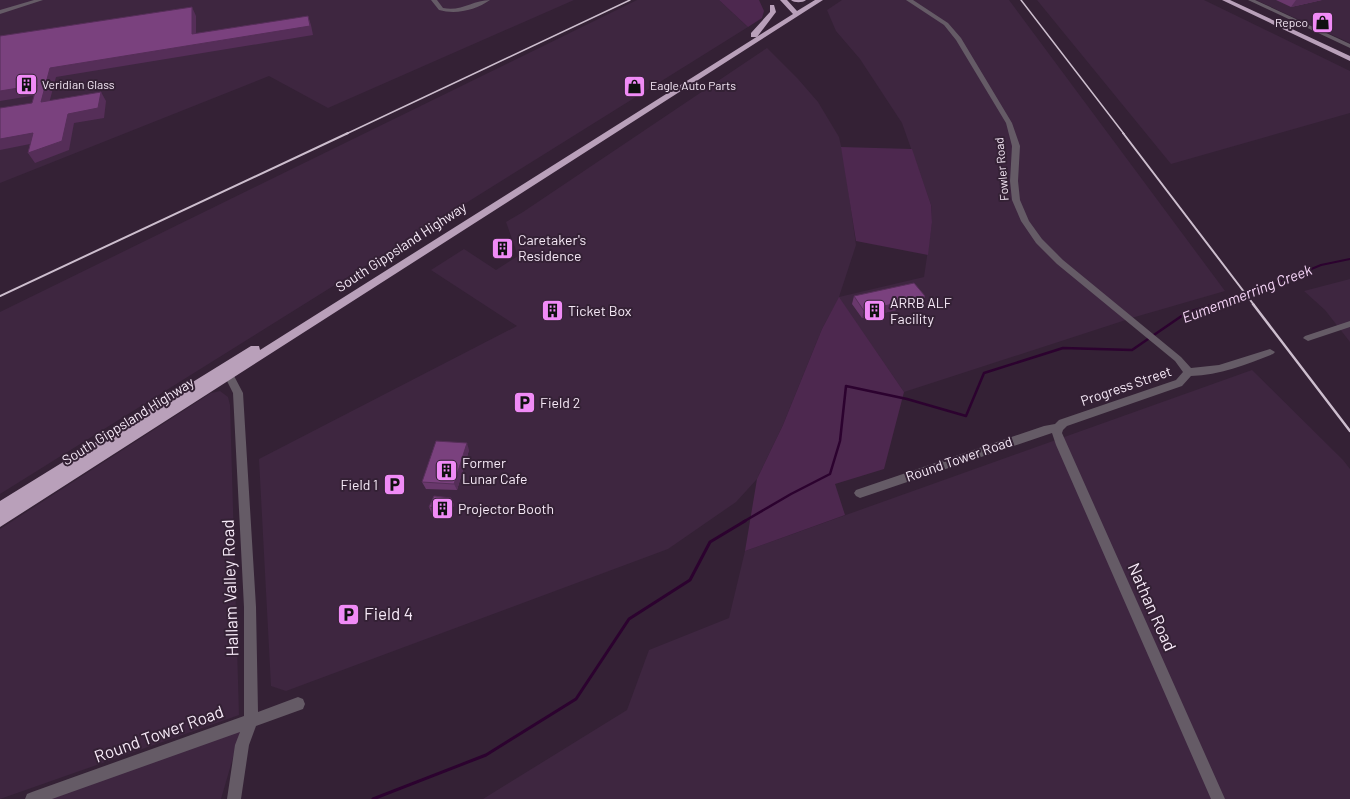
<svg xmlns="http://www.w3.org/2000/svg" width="1350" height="799" font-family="Barlow,sans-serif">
<rect width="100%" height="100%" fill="#342135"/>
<path fill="#3e2640" d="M0,0h574l-246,108 -59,-32 -269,107z
M637,0h82l29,27 -748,467v-182z
M842,0h167l216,291 -90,26 -231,75 -65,-94 -17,31 -39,96 -26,54 -21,23 -68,47 -382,142 -15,-5 -12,-227 258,-133 -86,-56 33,-21 32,21 22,-14 -12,-34 17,-10 244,-164 31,31 20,23 21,35 5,22 12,86 -17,52 85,-20 8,-55 -1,-17 -29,-82 -42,-64 -24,-28 -9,-21z
M1037,0h167l146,71v42l-179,51z
M1256,0h94v43z
M1350,279v63l-25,-32 -21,-19z
M1252,370l91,90 7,9v330h-867l144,-89 22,-60 80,-32 16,-67z
M220,391l8,6 2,8 9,310 -239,84v-270l211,-136z
M241,730l-20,69h-171z"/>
<path fill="#4d284f" d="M719,0h40l5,11 -2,7 -14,9z
M841,147l71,2 19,56 1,17 -4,33 -72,-14z
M839,297l65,95 -20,77 -49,15 10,31 -100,36 12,-72 26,-54 39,-96z"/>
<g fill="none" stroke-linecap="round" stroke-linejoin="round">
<path stroke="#2c022f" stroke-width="2" d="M1212,305l51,-16 58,-24 29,-6"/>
<path stroke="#2c022f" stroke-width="2.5" d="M743,522l48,-28 39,-20 10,-33 6,-55 61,13 59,17 18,-43 79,-25 69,2 54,-37 29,-9"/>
<path stroke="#2c022f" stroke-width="3" d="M373,799l113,-44 90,-56 53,-80 61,-39 20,-38 35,-21"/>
<path fill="#655b66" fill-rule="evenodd" d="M34,0h9l-43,14v-4z
M431,0h6l6,8c18,4 30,-8 47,-8 -14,10 -34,15 -51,10z
M906,0h7l35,23 13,15 51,85 8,23 -2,35 2,19 9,21 13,18 21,21 118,97 10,11 28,-3 51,-16 5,3 -2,2c-26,10 -53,21 -82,22l-9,10 -115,40 -4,4 -1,3 163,366h-14l-155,-354 -4,-12 -192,65 -4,-2 -2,-3 2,-3 188,-64 11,-2 4,-4 117,-40 7,-8 -8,-11 -118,-97 -21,-21 -15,-22 -9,-21 -2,-19 2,-35 -6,-23 -50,-83 -12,-15z
M1248,0h7l95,44v4z
M1350,321v6l-42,14 -5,-3 2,-2z
M229,371l3,1 11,21 13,214 2,105 40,-15 5,2 2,5 -2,5 -47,17 -7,19 -8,54h-14l8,-54 5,-13 -188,67h-27l2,-5 5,-2 212,-76v-109l-11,-214 -9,-18 2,-3z"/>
<path fill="#b9a0ba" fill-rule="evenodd" d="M780,0h7l10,11 18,-11h8l-823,527v-26l251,-155h8l1,4 533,-336z
M791,0h15c-3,3 -12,3 -15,0z
M1222,0h8l120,56v5z
M770,5h4l2,7 -19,25h-6v-4l19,-21z"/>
<path stroke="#cdbece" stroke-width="1.5" d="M1021,0l103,134
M346,134l284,-134"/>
<path stroke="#cdbece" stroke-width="2" d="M1123,133l131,172
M0,296l348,-163"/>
<path stroke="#cdbece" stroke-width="2.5" d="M1253,304l97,127"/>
</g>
<path fill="#69386c" d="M1276,0h46l-31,7z
M854,296h71l-3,8 -60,14 -10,-14z
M469,450l-12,40 -31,-1 -4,-7z
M451,498l3,7 -5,11 -17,-2 -3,-7z"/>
<path fill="#552e58" d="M1296,0h26l-31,7z
M192,7l4,9v27l-4,-9z
M308,16l3,9 2,10 -257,42 -9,34 -6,-9 2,-8 -43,7v-10l50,-23z
M101,92l5,9 -2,17 -30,5 -5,27 -34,13 -7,-10 40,-39z
M33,133l7,9 -40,8v-11z
M508,248l1,2 -7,2 -1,-2z
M925,296l-3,8 -60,14 2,-7z
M467,443l2,7 -12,40 -3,-6z
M451,498l3,7 -5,11 -3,-6z"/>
<path fill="#7a417e" stroke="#552e58" d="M192,7v27l116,-18 2,10 -260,42 -9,34 60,-10 -3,16 -30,6 -6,27 -34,12 5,-20 -33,6v-31l32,-5 5,-18 -37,6v-55z
M503,239l5,9 -7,2 -4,-9z
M914,283l11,13 -61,15 -10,-15z
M436,441l31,2 -13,41 -32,-2z
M434,496l17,2 -5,12 -17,-3z"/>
<defs>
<symbol id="shop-square" viewBox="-11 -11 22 22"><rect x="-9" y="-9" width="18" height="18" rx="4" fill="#f08bf6" stroke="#342135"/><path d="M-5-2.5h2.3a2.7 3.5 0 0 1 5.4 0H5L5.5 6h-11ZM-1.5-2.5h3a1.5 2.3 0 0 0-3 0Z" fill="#111"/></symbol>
<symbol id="building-square" viewBox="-11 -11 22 22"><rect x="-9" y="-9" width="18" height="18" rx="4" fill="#f08bf6" stroke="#342135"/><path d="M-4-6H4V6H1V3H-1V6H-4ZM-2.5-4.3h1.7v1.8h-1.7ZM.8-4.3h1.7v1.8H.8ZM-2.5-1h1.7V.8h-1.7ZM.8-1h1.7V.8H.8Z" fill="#111"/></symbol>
<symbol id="parking-square" viewBox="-11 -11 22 22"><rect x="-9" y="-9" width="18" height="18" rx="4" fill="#f08bf6" stroke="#342135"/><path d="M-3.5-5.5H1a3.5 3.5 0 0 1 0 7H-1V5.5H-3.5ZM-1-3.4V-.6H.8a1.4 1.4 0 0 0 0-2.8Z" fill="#111"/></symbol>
</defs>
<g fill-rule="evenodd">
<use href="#shop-square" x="1310" y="10" width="25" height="25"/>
<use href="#building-square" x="14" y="72" width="25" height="25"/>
<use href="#shop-square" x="622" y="74" width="25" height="25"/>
<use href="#building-square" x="490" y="236" width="25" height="25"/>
<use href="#building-square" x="540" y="298" width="25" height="25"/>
<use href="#building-square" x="862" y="298" width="25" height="25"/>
<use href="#parking-square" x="512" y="390" width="25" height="25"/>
<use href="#building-square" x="434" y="458" width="25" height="25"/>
<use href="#parking-square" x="382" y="472" width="25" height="25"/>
<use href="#building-square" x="430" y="496" width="25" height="25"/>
<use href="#parking-square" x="336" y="602" width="25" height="25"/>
</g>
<g text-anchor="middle" stroke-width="4" stroke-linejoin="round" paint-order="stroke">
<g font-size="12" fill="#f6e9f7" stroke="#342135" text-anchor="start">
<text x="1308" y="27" text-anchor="end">Repco</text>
<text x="42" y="89">Veridian Glass</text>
<text x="650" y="90">Eagle Auto Parts</text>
</g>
<g font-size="12" fill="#f6e9f7" stroke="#342135">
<text transform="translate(1002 169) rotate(-95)" y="4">Fowler Road</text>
</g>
<g font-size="14" fill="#f6e9f7" stroke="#342135" text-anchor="start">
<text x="518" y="245">Caretaker's<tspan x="518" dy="16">Residence</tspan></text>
<text x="890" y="308">ARRB ALF<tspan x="890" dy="16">Facility</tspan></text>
<text x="568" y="316">Ticket Box</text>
<text x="540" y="408">Field 2</text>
<text x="462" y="468">Former<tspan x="462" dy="16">Lunar Cafe</tspan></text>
<text x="378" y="490" text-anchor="end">Field 1</text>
<text x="458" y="514">Projector Booth</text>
</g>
<g font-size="14" fill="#f6e9f7" stroke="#342135">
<text transform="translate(401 247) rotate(-33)" y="5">South Gippsland Highway</text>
<text transform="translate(1126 386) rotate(-19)" y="5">Progress Street</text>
<text transform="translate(128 421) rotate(-32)" y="5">South Gippsland Highway</text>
<text transform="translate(959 459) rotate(-19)" y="5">Round Tower Road</text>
</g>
<g font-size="15" font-style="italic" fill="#f8d7fa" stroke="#342135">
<text transform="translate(1247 294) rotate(-21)" y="5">Eumemmerring Creek</text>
</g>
<g font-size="17" fill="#f6e9f7" stroke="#342135">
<text transform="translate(230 588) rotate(-92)" y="6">Hallam Valley Road</text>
<text transform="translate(1152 607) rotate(66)" y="6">Nathan Road</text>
<text transform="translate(159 734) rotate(-20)" y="6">Round Tower Road</text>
</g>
<g font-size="17" fill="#f6e9f7" stroke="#342135" text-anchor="start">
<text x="364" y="620">Field 4</text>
</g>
</g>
</svg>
